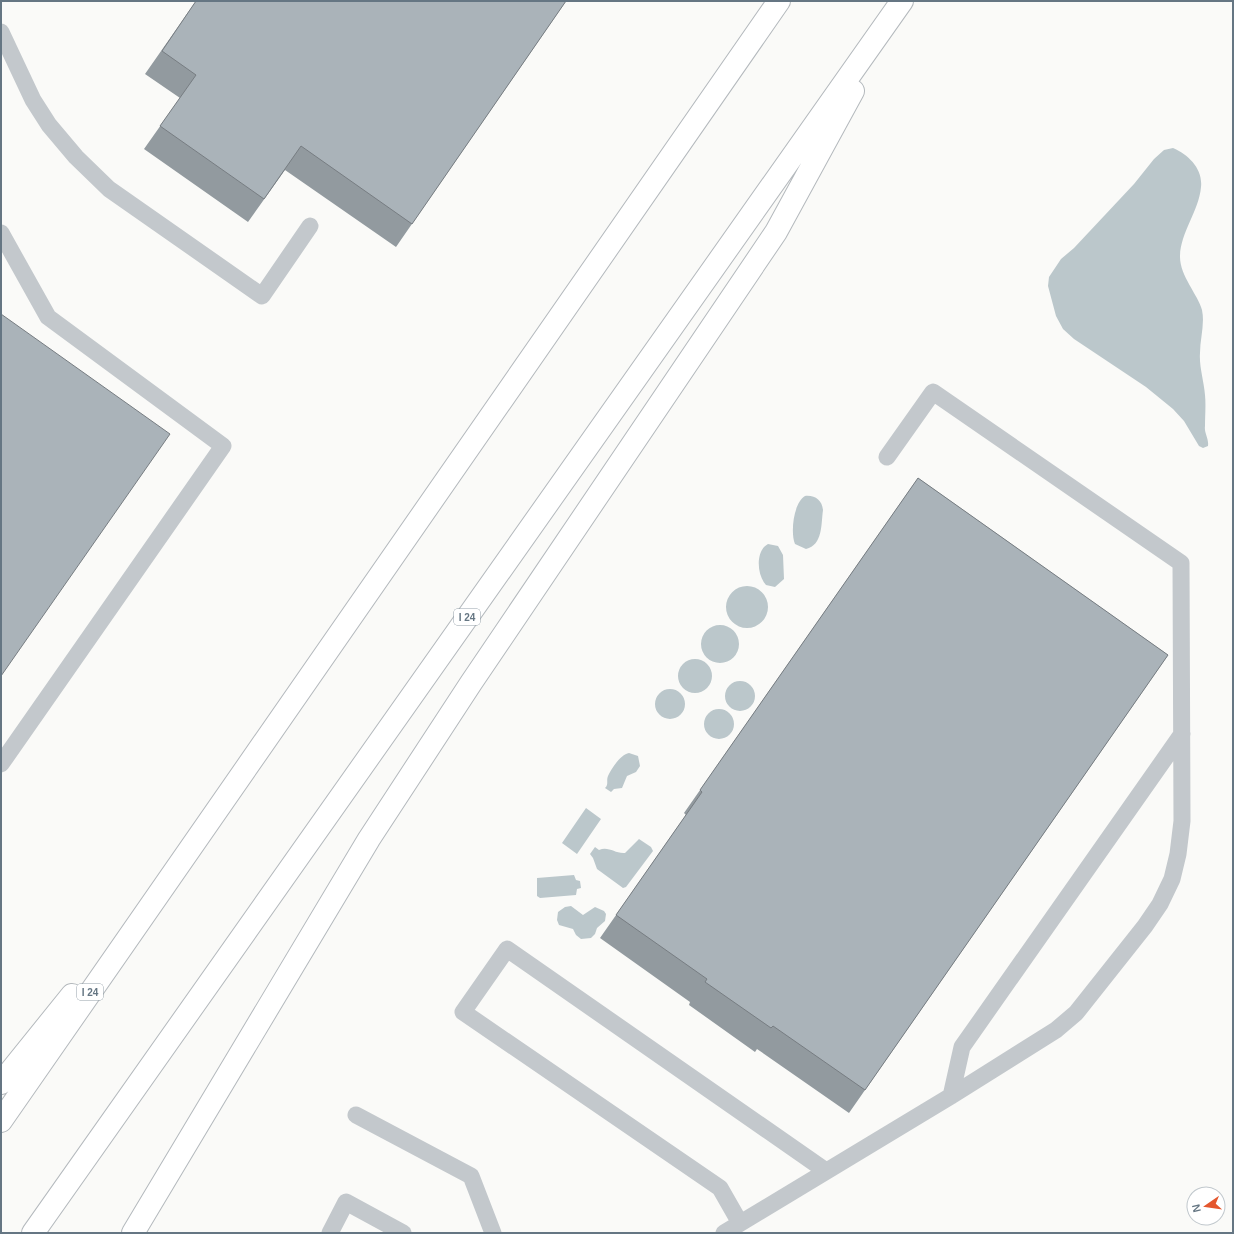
<svg xmlns="http://www.w3.org/2000/svg" width="1234" height="1234" font-family="Helvetica,sans-serif">
<rect width="100%" height="100%" fill="#fafaf8"/>
<path fill="#bbc7cb" d="M1173,148c16,7 30,21 28,39 -2,24 -21,46 -21,70 0,19 18,38 22,53 3,14 -2,29 -2,43 -1,14 4,28 5,42 1,10 0,21 0,31 -1,7 4,12 3,20l-5,2 -4,-2 -15,-25 -11,-12 -27,-22 -72,-48 -11,-10 -7,-13 -8,-30 1,-9 12,-18 13,-11 60,-64 20,-25 10,-9z
M805,496c10,-1 17,4 18,14 -2,14 0,35 -17,39l-11,-5c-5,-12 -1,-42 10,-48z
M768,544l10,2 5,9 1,24 -9,8 -9,-2c-9,-10 -11,-34 2,-41z
M726 607a21 21 0 1 1 42 0a21 21 0 1 1-42 0Z
M701 644a19 19 0 1 1 38 0a19 19 0 1 1-38 0Z
M678 676a17 17 0 1 1 34 0a17 17 0 1 1-34 0Z
M725 696a15 15 0 1 1 30 0a15 15 0 1 1-30 0Z
M655 704a15 15 0 1 1 30 0a15 15 0 1 1-30 0Z
M704 724a15 15 0 1 1 30 0a15 15 0 1 1-30 0Z
M629,753l9,3 2,10 -4,6 -9,4 -5,12 -8,1 -3,3 -6,-4c4,-4 1,-7 3,-12 3,-7 13,-22 21,-23z
M586,808l15,11 -24,35 -15,-11z
M639,839l12,8 2,4 -27,36 -3,1 -26,-19 -4,-11 -3,-4 5,-7 4,3c10,-4 16,4 26,3z
M574,875l2,5 4,1 1,7 -4,1 -1,6 -36,3 -3,-2v-18z
M571,906l12,9 12,-8 9,4 2,3 -1,7 -8,7 -2,6 -4,4 -10,1 -5,-4 -3,-6 -14,-4 -2,-5 1,-8 7,-5z"/>
<g fill="none" stroke-linecap="round" stroke-linejoin="round">
<defs>
<path id="highway" d="M1,1083l71,-88
M1,1121l778,-1120
M33,1233l869,-1232
M133,1233l236,-394 102,-156 305,-451 77,-141"/>
</defs>
<use href="#highway" stroke="#b4b9bd" stroke-width="24"/>
<path stroke="#c3c8cc" stroke-width="17" d="M1,32l32,68 16,25 27,32 33,32 153,107 48,-70
M1,233l47,84 175,129 -222,318
M951,1096l11,-49 220,-313
M356,1115l115,61 22,57
M740,1223l-20,-35 -257,-176 44,-63 319,222
M330,1233l16,-31 57,31
M724,1233l227,-137 105,-66 20,-17 69,-87 15,-22 12,-25 6,-25 4,-33 -1,-258 -248,-171 -46,65"/>
<use href="#highway" stroke="#fff" stroke-width="22"/>
</g>
<path fill="#929a9f" d="M196,1h370l-170,246 -111,-77 -37,52 -104,-73 36,-51 -35,-24z
M918,478l250,177 -319,458 -92,-64 -2,3 -66,-47 1,-3 -90,-64 86,-123 -2,-2z"/>
<path fill="#aab3b9" stroke="#777d82" d="M196,1h370l-154,223 -111,-78 -37,53 -104,-73 36,-51 -34,-24z
M1,314l169,120 -169,242z
M918,478l250,177 -303,435 -92,-64 -2,2 -66,-46 2,-3 -91,-64 86,-123 -2,-2z"/>
<g text-anchor="middle" stroke-width="4" stroke-linejoin="round" paint-order="stroke">
<g fill="#fff" stroke="#939fa8" stroke-width="1">
<rect x="454" y="609" width="26" height="16" rx="3"/>
<rect x="77" y="984" width="26" height="16" rx="3"/>
</g>
<g font-size="10" font-weight="bold" fill="#657683">
<text x="467" y="621">I 24</text>
<text x="90" y="996">I 24</text>
</g>
</g>
<rect width="1234" height="1234" fill="none" stroke="#657683" stroke-width="4"/>
<g transform="translate(1206 1206) rotate(257)"><circle r="19" fill="#ffffff" stroke="#c1c8cd"/>
<path d="M0-3L7 15L0 10L-7 15Z" fill="#e4572e"/>
<text y="-6" font-size="11" font-weight="bold" text-anchor="middle" fill="#657683">N</text>
</g>
</svg>
